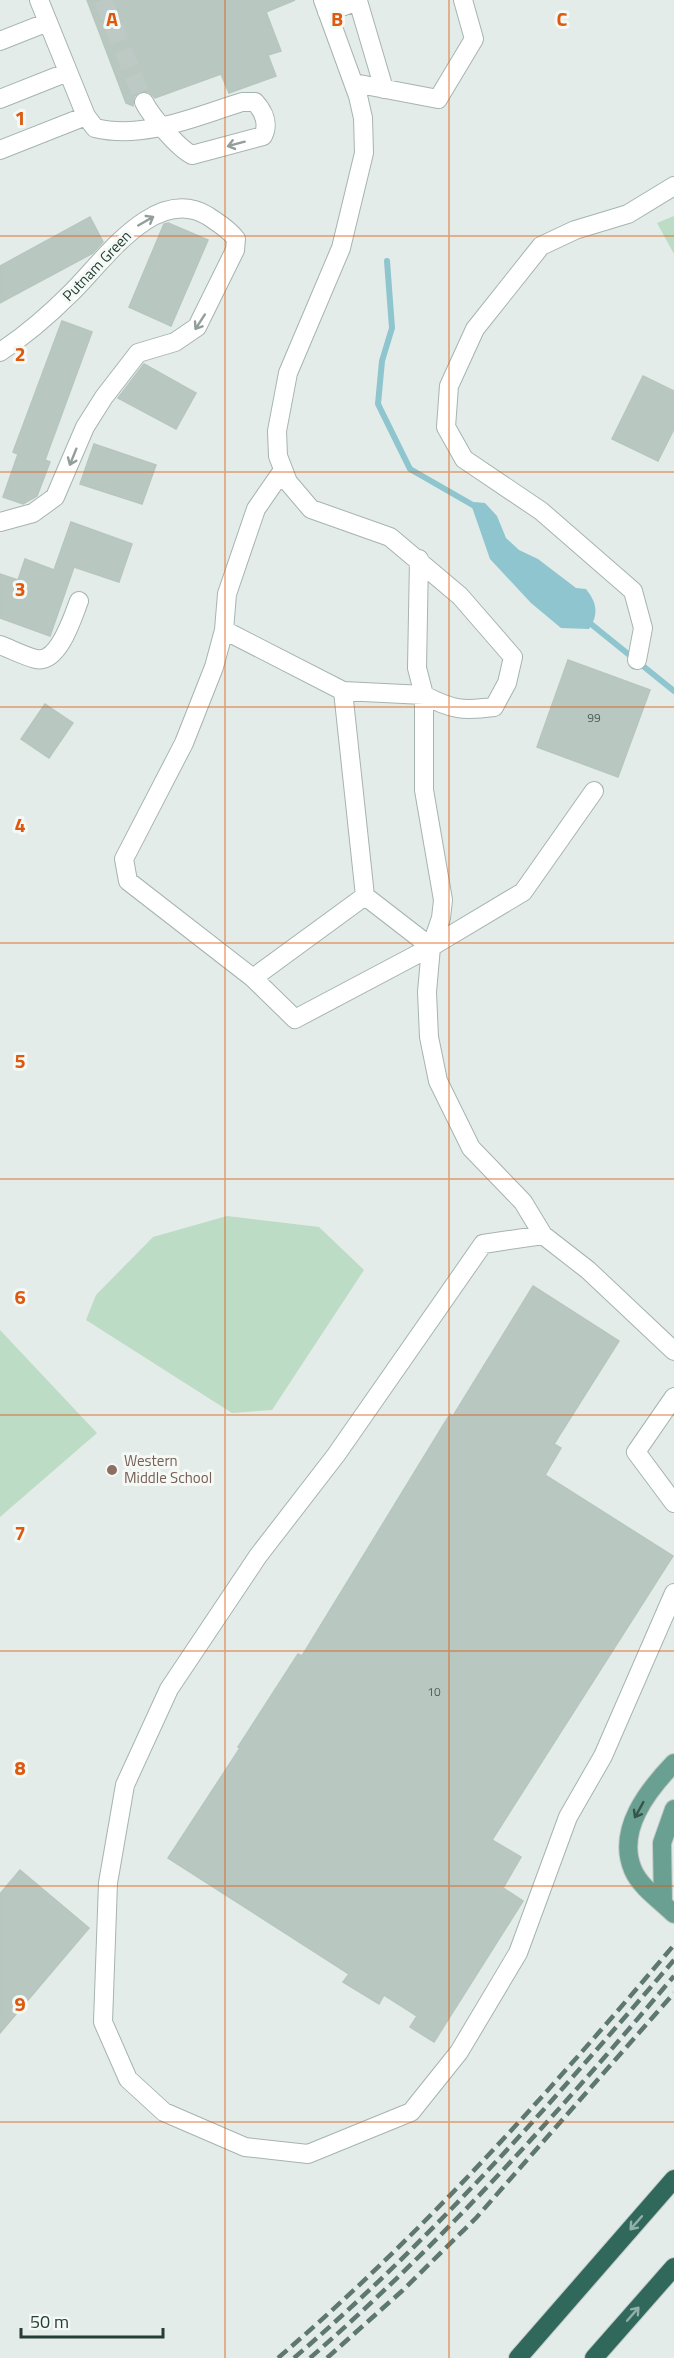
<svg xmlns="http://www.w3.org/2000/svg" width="674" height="2358" font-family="'Titillium Web',sans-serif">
<rect width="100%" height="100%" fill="#e3ece8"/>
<path fill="#bddcc5" d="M674,216v38l-17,-31z
M227,1216l92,11 45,43 -92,140 -40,3 -146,-93 10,-25 57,-58z
M0,1330l97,103 -97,84z"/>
<path fill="#8ec5cf" d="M474,502l11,1 12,13 9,22 13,12 19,9 38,29 10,1c11,14 13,25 3,40l-28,-1 -30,-25 -41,-44 -18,-52z"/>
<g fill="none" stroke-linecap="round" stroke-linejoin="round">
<path stroke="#8ec5cf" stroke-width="6" d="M387,261l5,67 -10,33 -4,43 32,65 68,39
M586,620l88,71"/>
</g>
<path fill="#b9c7c1" stroke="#b6c6bf" stroke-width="1.5" d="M87,0h208l-29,12 15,39 -13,4 8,21 -47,17 -8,-19 -66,24 -6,-6h-10l-5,5 -1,9 -7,-3z
M90,217l13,25 -10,11 -93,50v-37z
M168,223l40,17 -37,86 -42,-19 35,-83z
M62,321l30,11 -47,128 5,2 -13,34 -14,8 -20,-7 15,-43 -5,-2z
M144,364l52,29 -20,36 -58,-31z
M643,376l31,15v38l-16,32 -46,-22z
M94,444l62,21 -14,39 -62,-20z
M71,522l61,22 -13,38 -45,-15 -24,69 -50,-18v-44l18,6 7,-21 29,11z
M568,660l82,30 -32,87 -81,-30z
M45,704l28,19 -24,35 -28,-19z
M533,1286l86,55 -65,103 7,4 -16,27 128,81 -181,284 29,17 -18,31 20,13 -89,141 -24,-15 7,-11 -33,-21 -5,9 -36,-22 6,-8 -181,-116 72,-110 -2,-1 60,-93 4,2 148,-242 3,2z
M20,1870l69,58 -89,105v-139z"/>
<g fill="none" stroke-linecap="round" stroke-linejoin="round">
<path stroke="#bdc9c4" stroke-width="18" stroke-dasharray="18 9" stroke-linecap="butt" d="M103,0l41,102"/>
<defs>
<path id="minor" d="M39,0l47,116 9,12c49,12 102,-12 147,-26h13c9,10 14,22 8,34l-71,19c-14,-7 -41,-39 -48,-53
M323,0l35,96 5,22 1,35 -23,95 -53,125 -11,58 1,25 10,26 23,27 79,28 70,59 53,61 -6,26 -13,24c-31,4 -42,3 -70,-12l-7,-27 2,-109
M327,12l31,-11 26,88
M0,41l48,-19
M354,83l84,16 36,-60 -11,-39
M0,99l68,-27
M0,150l86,-34
M0,352c26,-17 49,-37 71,-59 33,-32 84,-109 137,-77 10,7 21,13 28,23l-1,11 -38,77 -22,15 -37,11 -34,44 -19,30 -30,70 -22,16 -33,9
M283,470l-27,39 -29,85 -3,36 -10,37 -30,76 -60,116 4,22 125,97 112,-82 66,51
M224,630l119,61 81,4v95l19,110 -2,18 -10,29 -4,45 2,45 9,44 33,67 52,54 20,33
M0,645c11,4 24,11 36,14 23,5 37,-43 43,-58
M637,660l6,-32 -10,-37 -92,-80 -77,-52 -18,-32 3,-41 26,-57 66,-83 34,-16 53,-16 46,-28
M343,691l22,205
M253,978l42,41 136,-72 92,-55 71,-101
M674,1351l-86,-81 -45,-35 -60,9 -147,211 -78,101 -89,133 -44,96 -17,98 -5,139 25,57 36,33 81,35 63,7 103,-42 48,-60 59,-99 50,-136 35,-61 71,-163
M674,1397l-38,55 38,51"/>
<path id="major" d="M674,1763c-26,27 -58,67 -41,107 8,18 27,30 41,44
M663,1903l-1,-60 12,-34"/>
<path id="highway" d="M518,2358l156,-179
M594,2358l80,-91"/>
</defs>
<use href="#minor" stroke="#a6b4af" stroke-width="20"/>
<use href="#major" stroke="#c2c9c7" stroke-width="20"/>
<use href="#highway" stroke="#c2c9c7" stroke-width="20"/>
<use href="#minor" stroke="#fff" stroke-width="18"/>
<use href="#major" stroke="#6aa091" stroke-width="18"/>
<use href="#highway" stroke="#31685c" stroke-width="18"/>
<path stroke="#5e7871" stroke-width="4.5" stroke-dasharray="12 6" stroke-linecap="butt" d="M278,2358c146,-125 272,-267 396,-413
M294,2358c140,-120 261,-259 380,-398
M310,2358c133,-116 250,-247 364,-382
M327,2358l75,-67 74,-73 198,-225"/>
</g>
<defs><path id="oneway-shaft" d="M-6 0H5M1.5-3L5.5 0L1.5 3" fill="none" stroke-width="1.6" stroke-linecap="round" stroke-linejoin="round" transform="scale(1.5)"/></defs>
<g stroke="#929e9a">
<use href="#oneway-shaft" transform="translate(236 144) rotate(165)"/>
<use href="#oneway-shaft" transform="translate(146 221) rotate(-30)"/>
<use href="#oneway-shaft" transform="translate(200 322) rotate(123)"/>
<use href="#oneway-shaft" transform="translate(73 457) rotate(112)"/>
</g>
<use stroke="#36564d" href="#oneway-shaft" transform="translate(639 1810) rotate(119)"/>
<g stroke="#92b0a9">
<use href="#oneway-shaft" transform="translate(636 2223) rotate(131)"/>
<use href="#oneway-shaft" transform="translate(633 2314) rotate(-49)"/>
</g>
<path fill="none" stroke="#de580e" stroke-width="1.5" stroke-opacity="0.55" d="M225,0v2358M449,0v2358M0,236h674M0,472h674M0,707h674M0,943h674M0,1179h674M0,1415h674M0,1651h674M0,1886h674M0,2122h674"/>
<circle fill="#8d6e63" stroke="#f4f9f6" stroke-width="2" cx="112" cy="1470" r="6"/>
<g text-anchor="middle" stroke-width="6" stroke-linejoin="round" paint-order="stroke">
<g font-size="12" fill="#496059">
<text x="594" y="722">99</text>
<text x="434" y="1696">10</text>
</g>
<g font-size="15" fill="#243d36" stroke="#f4f9f6">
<text transform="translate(97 266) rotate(-46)" y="5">Putnam Green</text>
</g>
<g font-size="15" fill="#785e54" stroke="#f4f9f6" text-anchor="start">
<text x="124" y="1466">Western<tspan x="124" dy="17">Middle School</tspan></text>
</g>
</g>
<g font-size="20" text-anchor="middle" font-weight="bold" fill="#de580e" stroke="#f4f9f6" stroke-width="6" stroke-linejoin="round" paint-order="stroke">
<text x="112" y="26">A</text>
<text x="337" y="26">B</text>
<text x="562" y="26">C</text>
<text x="20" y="125">1</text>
<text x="20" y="361">2</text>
<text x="20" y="596">3</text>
<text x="20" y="832">4</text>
<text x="20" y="1068">5</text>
<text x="20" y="1304">6</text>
<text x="20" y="1540">7</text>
<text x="20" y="1775">8</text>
<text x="20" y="2011">9</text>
</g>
<path d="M21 2328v9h142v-9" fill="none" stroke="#243d36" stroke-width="3"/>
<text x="30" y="2328" font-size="18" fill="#243d36" stroke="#f4f9f6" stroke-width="4.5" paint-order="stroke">50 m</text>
</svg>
